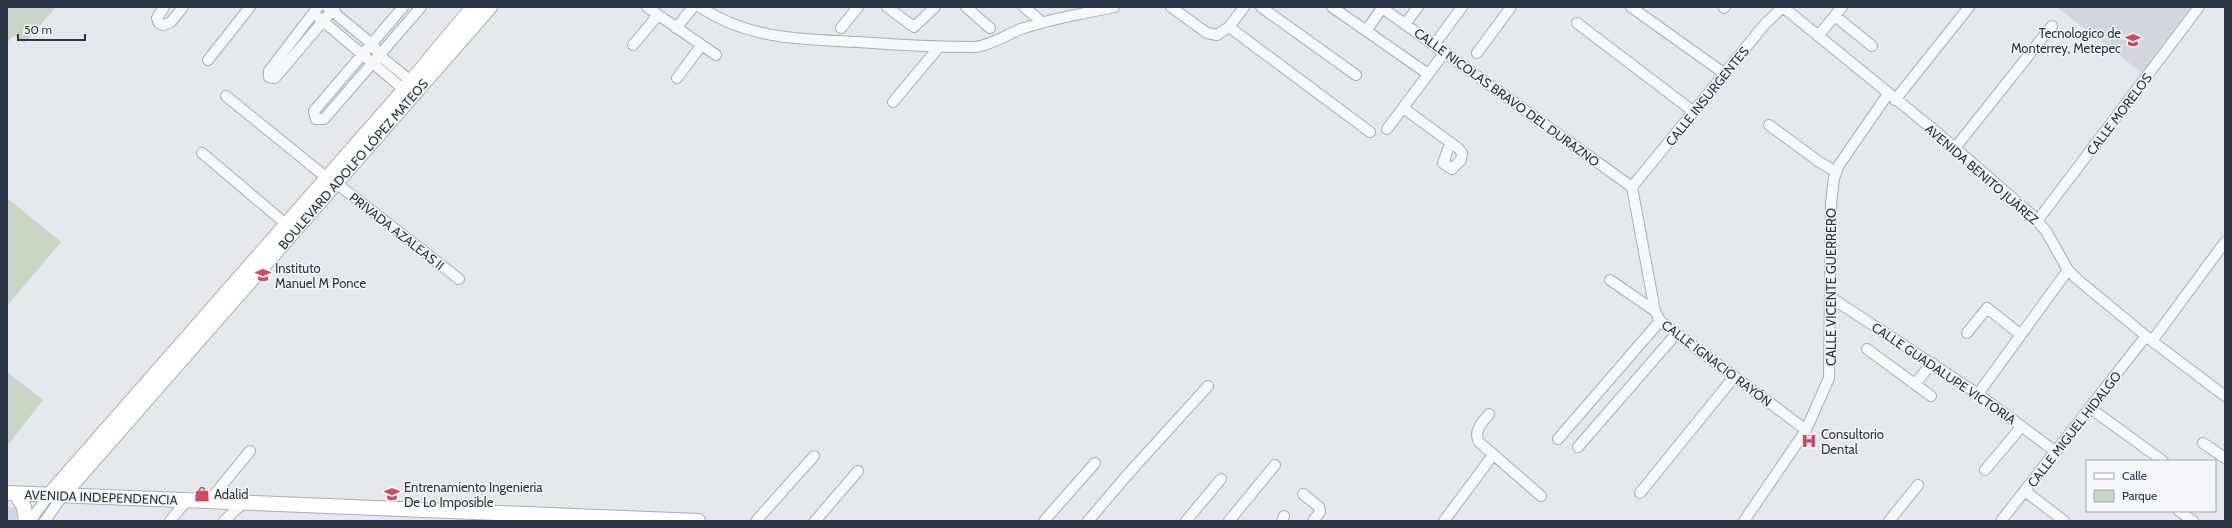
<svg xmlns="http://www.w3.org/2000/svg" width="2232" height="528" font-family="Cabin,sans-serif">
<rect width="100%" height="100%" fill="#e4e7ec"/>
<path fill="#d2d6de" d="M2057,7h134l-49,66z
M7,506l11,2 2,5 -5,8h-8z"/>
<path fill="#c9d6c5" d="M7,7h49l-32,36 -10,-8 -7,8z
M7,198l54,44 -54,64z
M7,372l36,28 -36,46z"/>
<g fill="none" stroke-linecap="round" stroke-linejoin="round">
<defs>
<path id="street" d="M164,7l-7,11 2,5 4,2 8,-3 12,-15
M318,7l-49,64v6l6,1 60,-71
M327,7l45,37 7,11 33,27
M403,7l-89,104 2,8h8l97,-112
M647,7l69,48
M700,7c50,33 101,32 158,35 39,3 79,5 118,5 17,-3 30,-12 45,-18 30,-11 62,-15 93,-22
M887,7l27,20 21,-20
M966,7l24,21
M1024,7l18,15
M1171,7l36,26 10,2 12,-8 15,-20
M1261,7l95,68
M1332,7l96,67
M1381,7l251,180
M1631,7l94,67
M1783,7l157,128 91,79 15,17 22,39 9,9 75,62 73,55
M1724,8l1,-1
M1835,16l37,30
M318,17l90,76
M1577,23l117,89
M1405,24l13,-17
M1229,27l141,105
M676,28l17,-21
M841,28l17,-21
M1366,31l16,-23
M1818,36l24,-29
M633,45l25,-30
M1434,45l28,-38
M1477,53l34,-46
M208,60l42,-53
M677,78l24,-32
M226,96l101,82
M1895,100l74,-93
M893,102l46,-55
M1403,108l55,40 4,5 -1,7 -9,9 -9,-6 7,-19
M1769,125l49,36 18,11
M1387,129l58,-77
M1955,148l97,-122
M202,153l84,71
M336,183l123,96
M1632,187l23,124 5,10 146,109
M1632,187l133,-163 18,-17
M2038,220l161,-213
M1610,280l45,31
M1830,297l148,97 78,58
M1967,333l20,-25 34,27
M2152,341l73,-99
M1867,349l64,47
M1915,384l17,-21
M1978,394l90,-124
M2090,408l73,53
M1489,414c-7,9 -16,17 -10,28l62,54
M1558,439l102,-118
M2203,443l22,15
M1578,447l98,-113
M1985,470l37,-44
M2025,491l39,30
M1640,493l94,-116
M1303,494l16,13 1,5 -7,9
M209,501l41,-50
M2179,511l14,10
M30,521l19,-26
M45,521l18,-26
M170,521l17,-21
M224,521l19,-18
M756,521l58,-65
M815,521l43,-50
M1044,521l51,-58
M1088,521l41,-48 79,-87
M1186,521l35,-42
M1229,521l46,-56
M1282,521l2,-5
M1444,521l49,-66
M1744,521l62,-91 23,-52 2,-175 3,-25 5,-13 49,-71
M1889,521l29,-36
M2001,521l145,-185"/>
<path id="secondary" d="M7,493l691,28
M16,494l8,13 2,14
M49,495l355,-405 69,-83
M63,495l427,-488"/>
</defs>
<use href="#street" stroke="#a9aeb7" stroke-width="12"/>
<use href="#secondary" stroke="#a9aeb7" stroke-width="16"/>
<use href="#street" stroke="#f7f8fa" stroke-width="10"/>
<use href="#secondary" stroke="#fff" stroke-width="14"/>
</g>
<defs>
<symbol id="university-bare" viewBox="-9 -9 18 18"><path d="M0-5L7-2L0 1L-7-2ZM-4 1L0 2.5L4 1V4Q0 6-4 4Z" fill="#d1495b" stroke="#f4f6f9" stroke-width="2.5" paint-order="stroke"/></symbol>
<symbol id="school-bare" viewBox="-9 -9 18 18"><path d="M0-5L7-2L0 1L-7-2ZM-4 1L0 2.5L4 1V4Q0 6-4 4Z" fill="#d1495b" stroke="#f4f6f9" stroke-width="2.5" paint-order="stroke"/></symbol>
<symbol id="hospital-bare" viewBox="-9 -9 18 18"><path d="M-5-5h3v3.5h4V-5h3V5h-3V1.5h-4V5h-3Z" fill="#d1495b" stroke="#f4f6f9" stroke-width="2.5" paint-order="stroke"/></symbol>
<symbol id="shop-bare" viewBox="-9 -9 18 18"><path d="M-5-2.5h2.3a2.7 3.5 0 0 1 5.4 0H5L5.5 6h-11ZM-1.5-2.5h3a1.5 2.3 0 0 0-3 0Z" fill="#d1495b" stroke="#f4f6f9" stroke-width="2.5" paint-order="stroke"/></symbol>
</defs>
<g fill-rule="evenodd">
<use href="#university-bare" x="2122" y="29" width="22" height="22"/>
<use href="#school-bare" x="252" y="264" width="22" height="22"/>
<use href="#hospital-bare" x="1798" y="430" width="22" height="22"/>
<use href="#shop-bare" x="191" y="483" width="22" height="22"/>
<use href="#school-bare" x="381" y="483" width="22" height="22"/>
</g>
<g text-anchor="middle" stroke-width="3" stroke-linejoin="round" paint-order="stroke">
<g font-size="13" fill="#2b3445" stroke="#f4f6f9" text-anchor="start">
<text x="2121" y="38" text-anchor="end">Tecnologico de<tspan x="2121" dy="15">Monterrey, Metepec</tspan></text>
<text x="275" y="273">Instituto<tspan x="275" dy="15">Manuel M Ponce</tspan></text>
<text x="1821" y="439">Consultorio<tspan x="1821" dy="15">Dental</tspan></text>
<text x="404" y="492">Entrenamiento Ingenieria<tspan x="404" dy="15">De Lo Imposible</tspan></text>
<text x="214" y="499">Adalid</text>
</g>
<g font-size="13" fill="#2b3445" stroke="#f4f6f9">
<text transform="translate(1707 96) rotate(-51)" y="5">CALLE INSURGENTES</text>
<text transform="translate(1507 97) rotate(36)" y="5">CALLE NICOLAS BRAVO DEL DURAZNO</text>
<text transform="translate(2119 114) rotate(-53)" y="5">CALLE MORELOS</text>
<text transform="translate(353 164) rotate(-49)" y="5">BOULEVARD ADOLFO LÓPEZ MATEOS</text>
<text transform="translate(1982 174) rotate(41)" y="5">AVENIDA BENITO JUÁREZ</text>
<text transform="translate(397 231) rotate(38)" y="5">PRIVADA AZALEAS II</text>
<text transform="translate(1831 287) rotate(-90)" y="5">CALLE VICENTE GUERRERO</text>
<text transform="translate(1717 363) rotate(37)" y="5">CALLE IGNACIO RAYÓN</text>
<text transform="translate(1944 373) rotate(34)" y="5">CALLE GUADALUPE VICTORIA</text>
<text transform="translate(2074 429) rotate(-52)" y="5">CALLE MIGUEL HIDALGO</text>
<text transform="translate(101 497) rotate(2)" y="5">AVENIDA INDEPENDENCIA</text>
</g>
</g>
<rect width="2232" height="528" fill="none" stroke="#2b3445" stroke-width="16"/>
<rect x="2086" y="460" width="130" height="52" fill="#f4f6f9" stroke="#a4a8b1"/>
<rect x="2094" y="473" width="20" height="6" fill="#ffffff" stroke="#a4a8b1"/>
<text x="2122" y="480" font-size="12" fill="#2b3445">Calle</text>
<rect x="2094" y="490" width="20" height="12" fill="#c9d6c5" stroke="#a4a8b1"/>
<text x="2122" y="500" font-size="12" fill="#2b3445">Parque</text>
<path d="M18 34v6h67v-6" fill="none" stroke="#2b3445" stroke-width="2"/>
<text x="24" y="34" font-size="12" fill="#2b3445" stroke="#f4f6f9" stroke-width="3" paint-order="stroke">50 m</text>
</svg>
